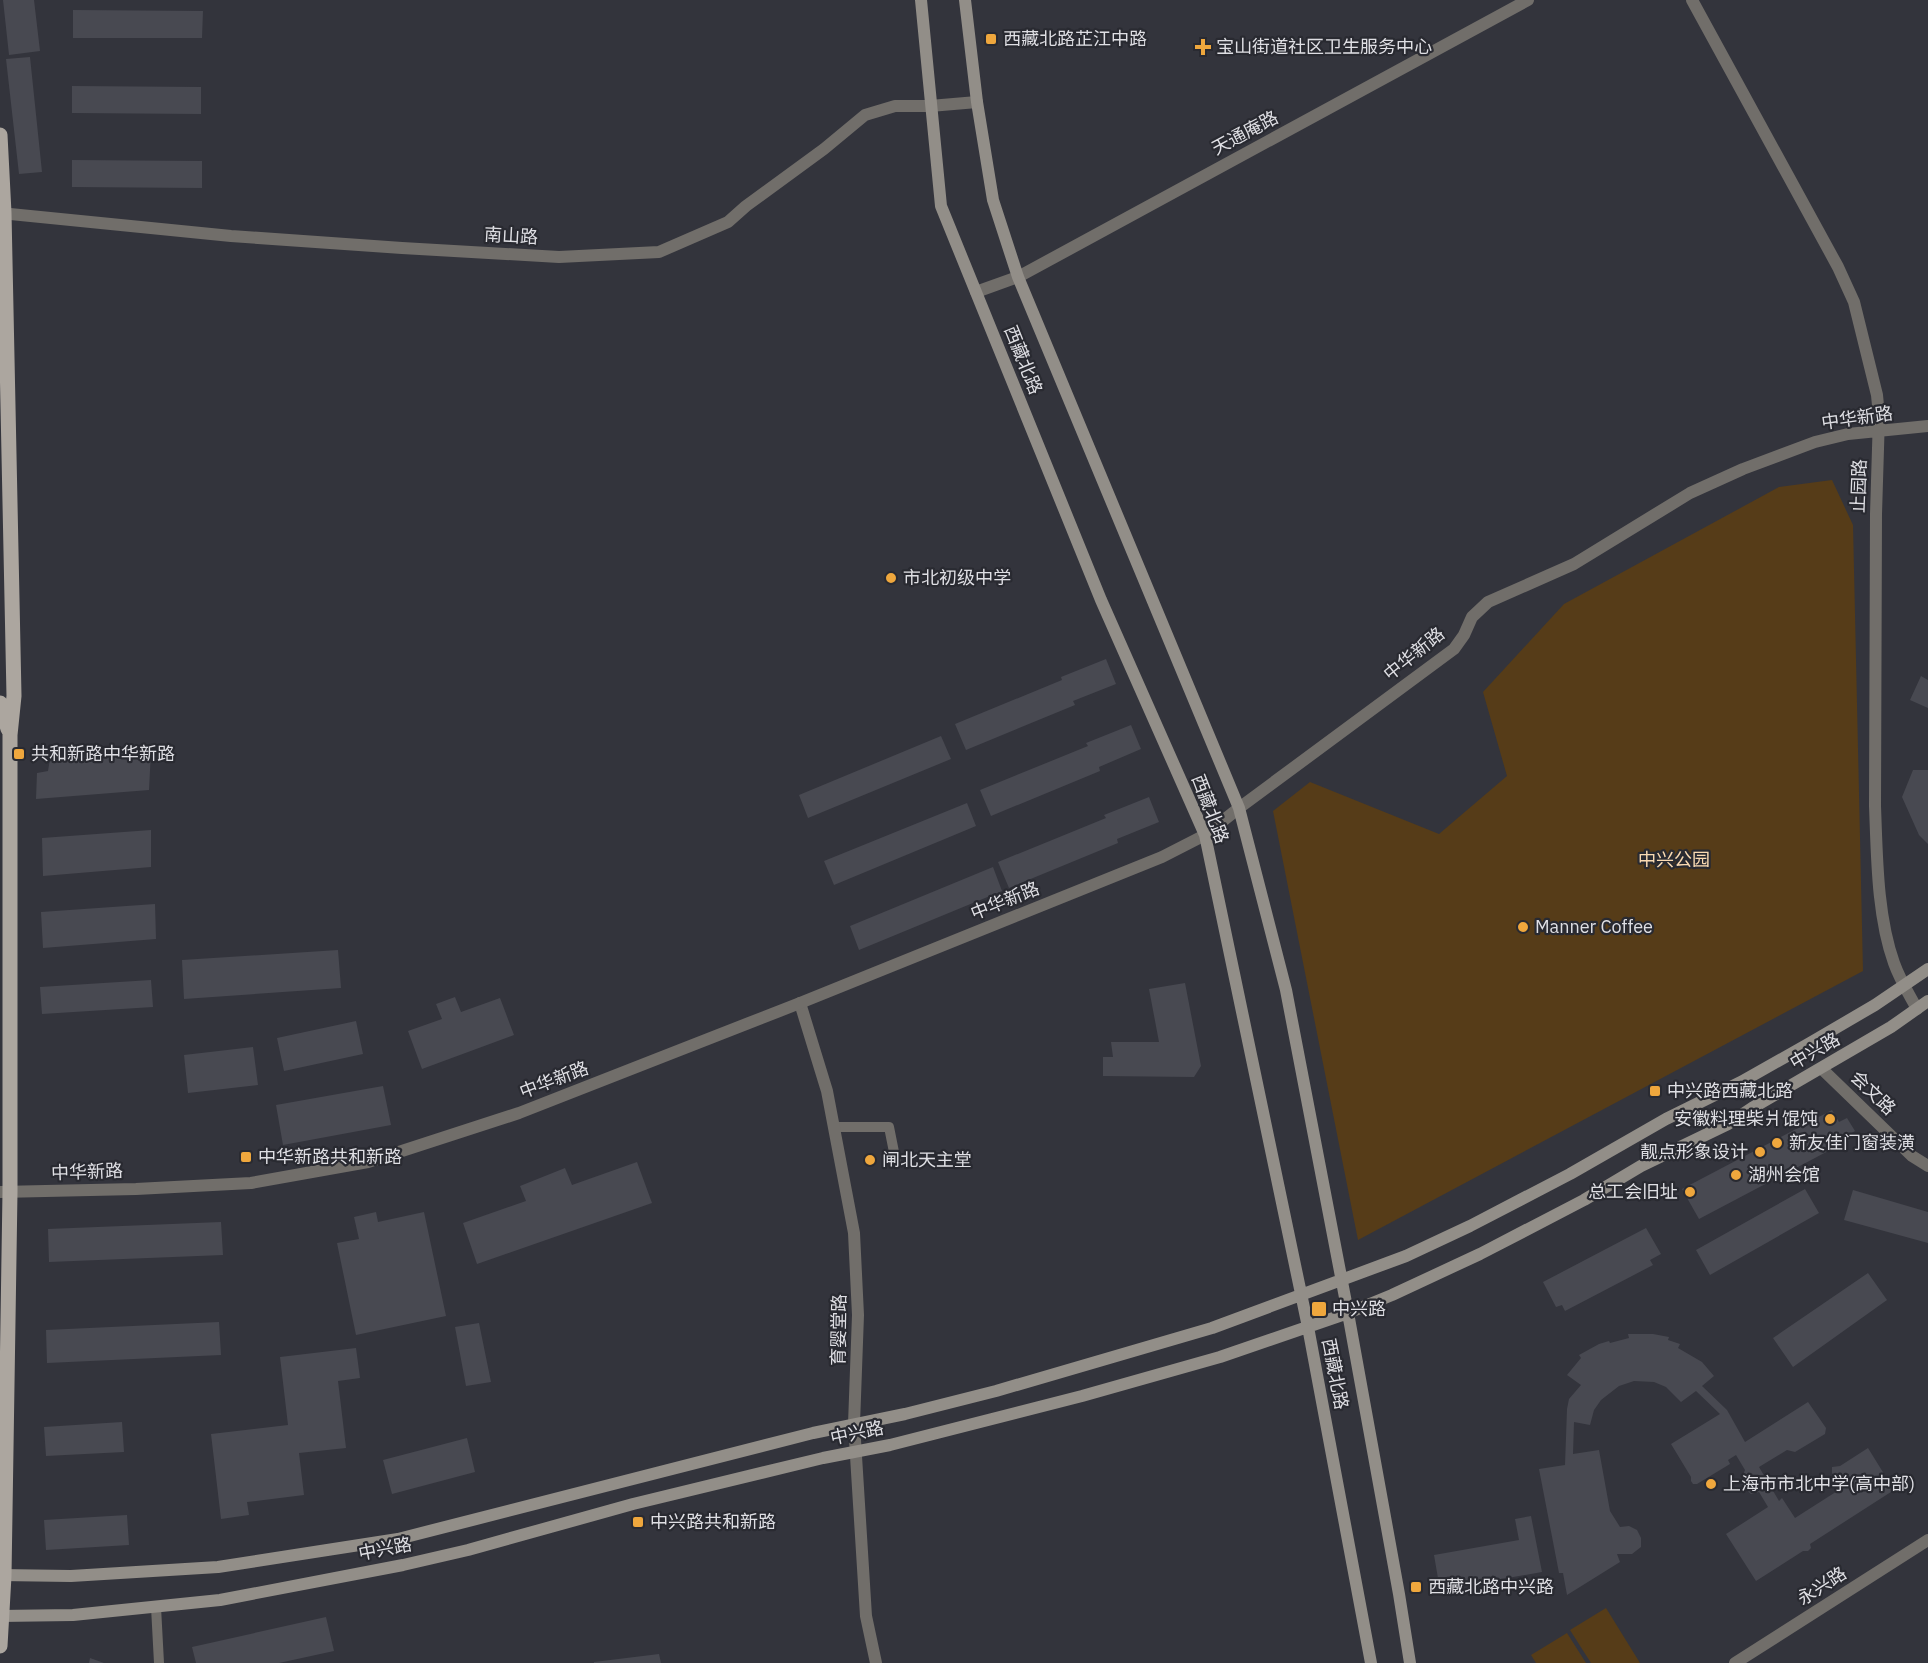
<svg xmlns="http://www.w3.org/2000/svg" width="1928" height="1663" font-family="'IBM Plex Sans','Noto Sans SC',sans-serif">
<rect width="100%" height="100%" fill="#33343c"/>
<path fill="#563c18" d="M1832,480l21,45 10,446 -505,269 -85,-429 37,-29 129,52 68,-58 -24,-84 81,-88 215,-117z
M1606,1608l34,55h-49l-21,-33z
M1567,1633l19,30h-50l-5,-8z"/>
<path fill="#484951" d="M3,0h31l6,51 -31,4z
M73,10l130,1 -1,27h-129z
M30,57l12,115 -23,2 -13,-115z
M72,86l129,1v27l-129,-1z
M72,160l130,1v27l-130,-1z
M1106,659l10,25 -43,17 2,4 -109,45 -11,-26 107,-44 -1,-3z
M1921,676l7,4v28l-18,-8z
M1131,725l10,24 -42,18 1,4 -109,45 -11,-26 108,-44 -2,-3z
M941,736l10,23 -143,59 -9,-23z
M151,751l-2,39 -113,9 1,-26 11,-2 2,-12z
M1913,770h15v74l-9,-9 -17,-38z
M1149,797l10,25 -42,17 1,4 -109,45 -11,-26 108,-44 -2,-3z
M967,803l9,23 -142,59 -10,-24z
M151,830v37l-108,9 -1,-38z
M993,867l9,24 -143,59 -9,-24z
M155,904l1,35 -113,9 -2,-36z
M338,950l3,38 -157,11 -2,-39z
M151,980l2,27 -111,7 -2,-27z
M1185,983l16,83 -7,11 -91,-1v-19h10l-2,-15h48l-10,-53z
M455,997l6,15 39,-14 14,37 -92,34 -14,-38 34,-12 -6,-15z
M356,1021l7,33 -79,17 -7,-33z
M253,1047l5,38 -70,8 -4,-38z
M383,1086l8,39 -108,20 -7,-40z
M1832,1110l7,12 8,-4 8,13 -8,5 2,4 -150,79 -17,-30z
M637,1162l15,41 -175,61 -14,-41 63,-22 -6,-15 45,-18 7,17z
M1805,1189l14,24 -109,62 -14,-25z
M1853,1190l75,22v31l-84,-23z
M376,1212l2,10 46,-10 22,104 -90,19 -19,-92 22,-4 -5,-22z
M221,1222l2,33 -174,7 -1,-33z
M1646,1228l15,26 -11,6 3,5 -88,46 -3,-6 -6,2 -13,-25z
M1868,1273l19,27 -94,67 -20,-29z
M219,1322l2,33 -174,8 -1,-33z
M479,1323l12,59 -25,4 -11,-59z
M1628,1334h25l16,3 -1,3 12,4 -2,4 24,14 12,14 -12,10 25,24 18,32 63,-40 18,26 -1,6 -30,18 -8,-2 -28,17 20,34 3,-3 13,20 47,-30 -10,-15v-6l8,-1 28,-18 26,42 -84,54 1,4 -3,3h-5l-47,30 -30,-47 42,-27 -9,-15 -8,2 -8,-7 -2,-7 4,-10 -9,-15 -8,5 2,4 -33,20h-4l-2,-3v-4l-20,-33 49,-30 -24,-23 -15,11 -15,-15 -12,-5 -20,-1 -15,5 -18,14 -7,10 -4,15 -16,-3 -1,32 26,-4 11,61 10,16 9,-1 8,4 4,8v9l-9,7h-15l3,8 -53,33 -4,-22h-4l-20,-104 26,-4 2,-56 2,-10 12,-14 -14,-10 14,-17 -2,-3 20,-11 10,-3 1,2 19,-5z
M356,1348l4,30 -22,3 8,67 -47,5 5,42 -57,7 2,13 -28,4 -10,-85 77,-9 -8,-68z
M122,1422l2,30 -78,4 -2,-29z
M467,1438l8,34 -83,22 -9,-34z
M127,1515l2,30 -83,5 -2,-30z
M1531,1516l11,56 -102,18 -6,-35 85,-15 -4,-21z
M326,1617l8,34 -55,12h-83l-4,-16z
M659,1654l2,9h-67v-1z
M90,1658l14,5h-15z"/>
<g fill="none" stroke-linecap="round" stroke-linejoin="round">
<path stroke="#716e6a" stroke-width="10" d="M835,1127h54l7,35
M156,1607l3,56"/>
<path stroke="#716e6a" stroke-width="12" d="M1692,0l146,267 16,35 23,93 2,21 -3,98 -1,292c2,50 2,110 19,157 6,17 15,31 23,46
M0,213l231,23 171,12 157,9 100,-5 69,-30 18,-16 78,-57 41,-34 30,-9h35l47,-4
M976,292l42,-15 510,-277
M1239,808l215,-159 10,-14 8,-18 16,-15 86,-38 116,-71 53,-24 72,-27 33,-8 80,-8
M800,1003l27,88 27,142 4,82 -4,109 12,192 10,47
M1822,1069l90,87 16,10"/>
<path stroke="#716e6a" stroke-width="12" d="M0,1192l136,-3 115,-6 117,-21 151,-49 281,-110 362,-146 43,-22 34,-27
M1735,1663l193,-123"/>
<path stroke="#928e88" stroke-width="12" d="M921,0l20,206 160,394 104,235 103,492 63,336
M965,0l12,102 16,98 25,77 221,531 47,182 62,323 51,281 11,69
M0,1575l71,1 147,-9 180,-28 415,-106 92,-19 91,-23 216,-63 194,-72 64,-30 100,-52 96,-55 75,-37 69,-39 65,-38 53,-36
M0,1616l73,-1 147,-15 183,-35 65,-15 165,-46 190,-46 67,-13 192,-49 138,-39 128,-44 44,-18 88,-41 104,-54 57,-34 87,-42 24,-16 139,-81 37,-26"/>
<path stroke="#aca69f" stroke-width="15" d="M0,135l4,78 10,483 -4,39v457l-6,384 -4,70
M0,703l8,26"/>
</g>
<g fill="#efa73d" stroke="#292a31" stroke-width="2">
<rect x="985" y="33" width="12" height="12" rx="3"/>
<path d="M1200 38h6v6h6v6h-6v6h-6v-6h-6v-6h6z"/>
<circle cx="891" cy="578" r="6"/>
<rect x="13" y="748" width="12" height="12" rx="3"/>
<circle cx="1523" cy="927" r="6"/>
<rect x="1649" y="1085" width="12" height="12" rx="3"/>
<circle cx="1830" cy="1119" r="6"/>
<circle cx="1777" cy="1143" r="6"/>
<circle cx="1760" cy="1152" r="6"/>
<rect x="240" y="1151" width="12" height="12" rx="3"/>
<circle cx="870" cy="1160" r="6"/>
<circle cx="1736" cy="1175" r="6"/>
<circle cx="1690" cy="1192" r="6"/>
<rect x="1311" y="1301" width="16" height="16" rx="3"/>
<circle cx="1711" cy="1484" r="6"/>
<rect x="632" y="1516" width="12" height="12" rx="3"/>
<rect x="1410" y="1581" width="12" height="12" rx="3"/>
</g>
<g text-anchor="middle" stroke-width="4.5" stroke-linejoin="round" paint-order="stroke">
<g font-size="18" fill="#dfdfe4" stroke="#292a31" text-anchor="start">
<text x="1003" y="45">西藏北路芷江中路</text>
<text x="1216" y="53">宝山街道社区卫生服务中心</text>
<text x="903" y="584">市北初级中学</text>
<text x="31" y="760">共和新路中华新路</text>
<text x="1535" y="933">Manner Coffee</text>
<text x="1667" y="1097">中兴路西藏北路</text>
<text x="1818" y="1125" text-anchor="end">安徽料理柴爿馄饨</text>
<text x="1789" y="1149">新友佳门窗装潢</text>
<text x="1748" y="1158" text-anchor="end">靓点形象设计</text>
<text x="258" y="1163">中华新路共和新路</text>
<text x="882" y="1166">闸北天主堂</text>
<text x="1748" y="1181">湖州会馆</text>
<text x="1678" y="1198" text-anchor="end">总工会旧址</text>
<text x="1332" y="1315">中兴路</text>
<text x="1723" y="1490">上海市市北中学(高中部)</text>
<text x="650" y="1528">中兴路共和新路</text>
<text x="1428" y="1593">西藏北路中兴路</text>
</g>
<g font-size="18" fill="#dfdfe4" stroke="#292a31">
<text transform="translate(1245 133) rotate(-28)" y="6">天通庵路</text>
<text transform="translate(511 236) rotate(3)" y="6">南山路</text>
<text transform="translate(1023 360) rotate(68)" y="6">西藏北路</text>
<text transform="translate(1857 418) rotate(-8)" y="6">中华新路</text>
<text transform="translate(1859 486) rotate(-88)" y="6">止园路</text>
<text transform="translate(1414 654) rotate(-39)" y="6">中华新路</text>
<text transform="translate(1210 809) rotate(69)" y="6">西藏北路</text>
<text transform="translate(1005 901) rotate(-22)" y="6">中华新路</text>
<text transform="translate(1815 1051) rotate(-30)" y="6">中兴路</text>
<text transform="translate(554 1080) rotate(-21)" y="6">中华新路</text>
<text transform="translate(1873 1093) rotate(44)" y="6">会文路</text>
<text transform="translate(87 1172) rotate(-2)" y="6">中华新路</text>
<text transform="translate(839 1330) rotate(-89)" y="6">育婴堂路</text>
<text transform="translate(1335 1374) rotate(79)" y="6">西藏北路</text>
<text transform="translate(857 1433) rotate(-12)" y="6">中兴路</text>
<text transform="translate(385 1549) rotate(-11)" y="6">中兴路</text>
<text transform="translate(1822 1586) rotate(-33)" y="6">永兴路</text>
</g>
<g font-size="18" fill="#fadab2" stroke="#292a31">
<text x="1674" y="866">中兴公园</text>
</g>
</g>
</svg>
